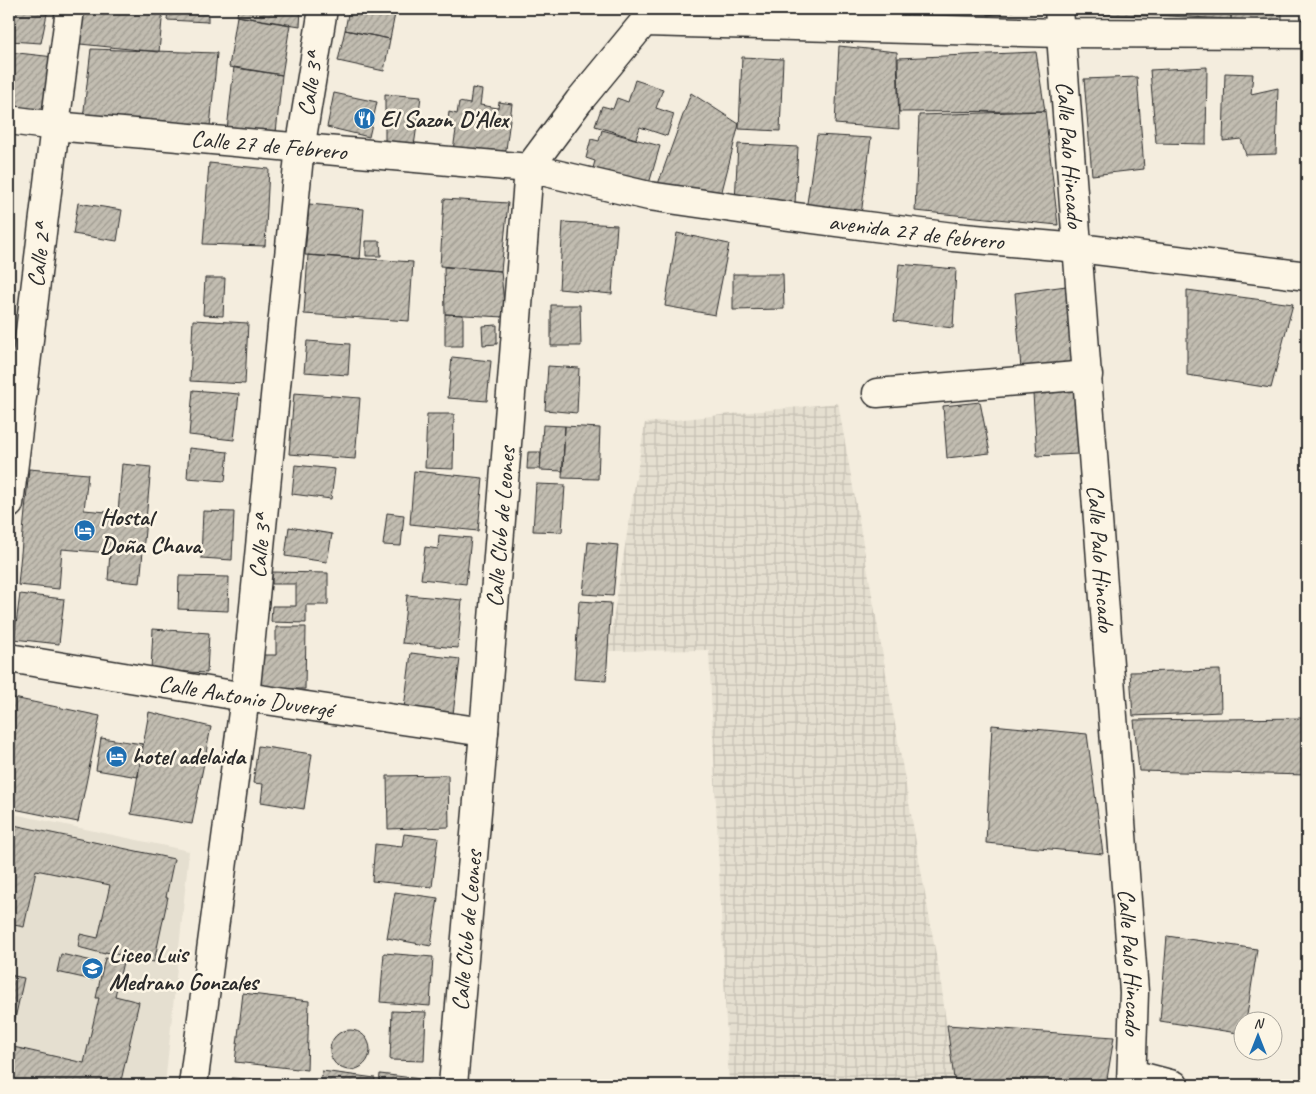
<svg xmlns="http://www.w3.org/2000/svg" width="1316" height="1094" font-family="Caveat,sans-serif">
<defs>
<pattern id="industrial-grid" width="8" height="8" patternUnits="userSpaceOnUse" patternTransform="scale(1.25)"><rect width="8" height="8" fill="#e5dfd0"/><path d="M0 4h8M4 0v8" fill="none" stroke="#c5c0b3"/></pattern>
<pattern id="building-hatch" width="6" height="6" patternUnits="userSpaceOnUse" patternTransform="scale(1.25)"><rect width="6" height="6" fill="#c2bdb1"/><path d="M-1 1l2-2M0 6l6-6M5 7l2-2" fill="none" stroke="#9e9a90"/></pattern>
</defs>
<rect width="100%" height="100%" fill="#f4edde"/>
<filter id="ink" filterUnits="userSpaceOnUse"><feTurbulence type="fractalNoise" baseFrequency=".02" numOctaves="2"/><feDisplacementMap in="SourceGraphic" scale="10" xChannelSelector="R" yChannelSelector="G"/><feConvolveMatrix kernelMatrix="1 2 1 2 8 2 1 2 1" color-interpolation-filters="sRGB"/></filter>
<g filter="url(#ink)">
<path fill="#e5dfd0" d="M9,813l180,38 -24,234h-156z"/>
<path fill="url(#industrial-grid)" d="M838,403l103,580 13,102h-225l-20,-435 -101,1 37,-228z"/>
<path fill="url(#building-hatch)" stroke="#2b2b2b" d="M9,9h39l-7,34 -32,-2z
M83,9h80l-4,43 -79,-8z
M168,9h40v13l-41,-2z
M238,9h63l-1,17 -63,-10z
M349,9h47l-6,30 -45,-9z
M707,9h64l-1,9 -63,-6z
M833,9h45v6l-46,2z
M987,9h36l-35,6z
M1074,9h73l1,7 -74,-2z
M1147,9h84v10l-84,-4z
M1231,9h51v12l-51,-2z
M237,16l53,9 -8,50 -53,-8z
M345,30l45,9 -6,32 -46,-10z
M839,46l58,6 2,77 -64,-5z
M91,49l126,4 -7,74 -127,-8z
M9,52l45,5 -3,59 -42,-5z
M1036,52l9,59 -146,1 -1,-54z
M742,57l41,2 -3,72 -41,-2z
M234,67l48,8 -6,58 -49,-3z
M1207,67l-1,77 -50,-1 -6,-73z
M1225,73l28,1 -2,20 27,-6 -2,66 -30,1 -5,-16 -18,2z
M1137,77l7,92 -52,6 -8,-96z
M635,80l28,9 -7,19 18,6 -7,22 -27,-9 -4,12 -41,-13 7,-20 11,3 4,-11 11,4z
M472,88l10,2 -2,15 18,3 1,-6 13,2 -7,53 -52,-7 3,-20 -9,-2 2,-16 8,2 2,-12 11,2z
M334,93l43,9 -8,35 -42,-10z
M691,93l48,31 -18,71 -63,-11z
M385,94l36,3 -7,49 -29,-4z
M1045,111l13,114 -143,-14 4,-96z
M602,130l58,16 -14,48 -56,-15 5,-18 -9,-3 5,-19 8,2z
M817,135l54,3 -10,77 -55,-5z
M738,144l60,3 -3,57 -60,-2z
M209,163l60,6 -4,77 -62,-2z
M444,199l64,4 -7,68 -61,-5z
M78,203l44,7 -5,31 -44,-7z
M309,204l55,5 -4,50 -55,-4z
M563,222l54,3 -5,69 -53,-5z
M677,233l52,11 -14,71 -50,-9z
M366,241h14l1,15h-15z
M308,255l105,7 -4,59 -105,-7z
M899,264l57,5 -3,59 -59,-7z
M444,267l57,4 4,46 -60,-3z
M733,274h50l1,35 -51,1z
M205,278h20l-2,38 -20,-1z
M1066,286l7,76 -52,7 -6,-76z
M1187,290l106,14 -22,84 -84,-13z
M551,305h29l1,41h-30z
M445,314l18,1v31h-18z
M193,320l55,3 -3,61 -55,-3z
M497,325v19l-14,1 -1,-19z
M307,341l43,3 -2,31 -44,-3z
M452,357l39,4 -4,40 -39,-3z
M548,366l31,2 -2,45 -32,-3z
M193,390l46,4 -5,46 -45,-5z
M1075,390l4,64 -42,2 -4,-62z
M294,393l66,5 -5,61 -66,-5z
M980,402l10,51 -43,5 -4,-52z
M427,414h27l-1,55 -28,-1z
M543,425l22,1 -2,45 -23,-1z
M565,426l35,2 -2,51 -36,-1z
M189,448l39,4 -3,29 -38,-3z
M528,452h13l-1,17h-13z
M122,464l29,3 -11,116 -32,-3 2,-27 -48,-4 -3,40 -41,-4 11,-116 59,5 -4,36 34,3z
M295,465l40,4 -4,30 -39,-5z
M414,471l69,7 -5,53 -68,-7z
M536,484l29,1 -3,47 -29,-1z
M203,511l31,1 -2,48 -31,-2z
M387,513l17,2 -3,31 -18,-1z
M289,527l43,7 -5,28 -42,-6z
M439,535l32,3 -5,46 -45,-5 4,-32 13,2z
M588,542l30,3 -5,51 -30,-2z
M272,572l56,1v32h-22v18l-35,-1 1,-16h24v-22h-24z
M179,576l50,1 -1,34 -50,-2z
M20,594l44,5 -5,45 -45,-5z
M407,595l55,5 -4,48 -56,-5z
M579,601l32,2 -5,78 -32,-2z
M276,627h30l-1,62h-48v-34h19z
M153,629l56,4 -2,40 -56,-3z
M411,653l49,6 -7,55 -49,-6z
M1220,670l1,42 -88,4 -3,-44z
M9,697l91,19 -22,106 -69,-14z
M149,712l62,15 -19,97 -61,-10z
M1307,718v57l-168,-4 -5,-51z
M992,725l95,9 16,120 -117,-11z
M101,738l42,6 -5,33 -42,-7z
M258,746l54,8 -8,55 -43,-7 2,-18 -10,-1z
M448,775l1,52 -61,2 -1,-53z
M9,824l165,35 -8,38h2l-14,65 -49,-10v2l-27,-7 2,-13 18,4 12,-53 -74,-15 -12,57 -15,-3z
M404,834l34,4 -6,49 -60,-6 3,-37 27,3z
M395,892l43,6 -7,48 -44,-8z
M9,936l5,2 -5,19z
M1167,936l90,13 -11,73h-2v12l-84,-13z
M384,953l49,4 -3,49 -50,-4z
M61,954l36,8 -4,18 -36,-8z
M105,958l18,4 -8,34 24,6 -19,83h-111v-110l15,3 -15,68 75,17 15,-65h-3z
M243,993l66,8 -2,69 -72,-8z
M392,1011l34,1 -2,49 -34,-1z
M947,1025l167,12 -8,48h-93l-59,-6z
M330 1050a20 20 0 1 1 40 0a20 20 0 1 1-40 0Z
M322,1071l53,7 -1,7h-54z
M380,1074l49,6 -1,5h-49z
M232,1078l30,2 -1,5h-29z"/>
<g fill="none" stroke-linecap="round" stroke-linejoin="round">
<defs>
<g id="minor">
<path id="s1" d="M1059,9l75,983 -3,93"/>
<path d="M644,22l417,11 246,1"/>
<path d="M877,393l211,-18"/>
<path d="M9,504l46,-378"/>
<path id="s2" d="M9,658l236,39 239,35"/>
<path d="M1132,1074l42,11"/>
<path d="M193,1085l52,-388 54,-541 24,-147"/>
<path id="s3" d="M453,1085l31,-353 45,-564 50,-67 65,-79 5,-13"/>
</g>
<g id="major">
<path id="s4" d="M9,120l46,6 474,42 120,28 132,19 172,22 126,11 228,28"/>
<path d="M55,126l15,-117"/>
</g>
</defs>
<use href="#minor" stroke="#2b2b2b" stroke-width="31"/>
<use href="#major" stroke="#2b2b2b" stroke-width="31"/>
<use href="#minor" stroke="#fcf5e5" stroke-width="28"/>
<use href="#major" stroke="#fcf5e5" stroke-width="28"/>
</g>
</g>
<defs>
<symbol id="restaurant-disc" viewBox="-11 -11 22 22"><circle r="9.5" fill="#1f6fb2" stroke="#fcf5e5"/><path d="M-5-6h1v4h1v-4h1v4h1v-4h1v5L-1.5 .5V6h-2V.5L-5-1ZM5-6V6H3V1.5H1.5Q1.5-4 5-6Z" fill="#fff"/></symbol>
<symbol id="hotel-disc" viewBox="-11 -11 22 22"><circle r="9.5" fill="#1f6fb2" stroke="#fcf5e5"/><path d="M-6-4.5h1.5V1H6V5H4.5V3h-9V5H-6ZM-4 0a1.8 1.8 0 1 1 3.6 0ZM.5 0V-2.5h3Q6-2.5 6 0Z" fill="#fff"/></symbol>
<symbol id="school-disc" viewBox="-11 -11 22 22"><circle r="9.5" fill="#1f6fb2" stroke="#fcf5e5"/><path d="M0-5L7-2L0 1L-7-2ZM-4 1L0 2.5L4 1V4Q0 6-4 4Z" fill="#fff"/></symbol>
</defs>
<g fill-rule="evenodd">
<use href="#restaurant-disc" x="352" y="106" width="25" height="25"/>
<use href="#hotel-disc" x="72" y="518" width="25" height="25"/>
<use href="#hotel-disc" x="104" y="744" width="25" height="25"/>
<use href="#school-disc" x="80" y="956" width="25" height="25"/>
</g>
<g text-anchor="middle" stroke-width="5" stroke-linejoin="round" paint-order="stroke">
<g font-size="24" fill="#2b2b2b" stroke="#fcf5e5">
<text transform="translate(310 85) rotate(-81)" y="8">Calle 3ª</text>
<text dy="8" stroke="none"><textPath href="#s4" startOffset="261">Calle 27 de Febrero</textPath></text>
<text dy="8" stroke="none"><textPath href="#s1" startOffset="146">Calle Palo Hincado</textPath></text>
<text dy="8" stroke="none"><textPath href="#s4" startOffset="915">avenida 27 de febrero</textPath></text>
<text transform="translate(39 256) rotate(-83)" y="8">Calle 2ª</text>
<text dy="8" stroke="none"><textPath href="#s3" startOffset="560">Calle Club de Leones</textPath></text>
<text transform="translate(260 547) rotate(-84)" y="8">Calle 3ª</text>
<text dy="8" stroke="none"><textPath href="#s1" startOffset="551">Calle Palo Hincado</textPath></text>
<text dy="8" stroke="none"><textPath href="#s2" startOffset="240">Calle Antonio Duvergé</textPath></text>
<text dy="8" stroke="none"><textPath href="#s3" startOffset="155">Calle Club de Leones</textPath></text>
<text dy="8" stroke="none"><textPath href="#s1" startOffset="956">Calle Palo Hincado</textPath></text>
</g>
<g font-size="24" font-weight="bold" fill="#2b2b2b" stroke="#fcf5e5" text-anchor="start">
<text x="380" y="127">El Sazon D'Alex</text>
<text x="100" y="525">Hostal<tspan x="100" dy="28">Doña Chava</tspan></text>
<text x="132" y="764">hotel adelaida</text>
<text x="109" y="962">Liceo Luis<tspan x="109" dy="28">Medrano Gonzales</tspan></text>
</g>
</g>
<rect width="1316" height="1094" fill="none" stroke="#fcf5e5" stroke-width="30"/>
<rect x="15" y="15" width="1286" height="1064" fill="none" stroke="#2b2b2b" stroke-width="2" filter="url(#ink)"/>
<g transform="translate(1258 1036)"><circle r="24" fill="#fcf5e5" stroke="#a8a49b"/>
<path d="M0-4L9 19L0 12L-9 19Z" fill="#1f6fb2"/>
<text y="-8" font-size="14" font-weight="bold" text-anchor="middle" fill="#2b2b2b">N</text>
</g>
</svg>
